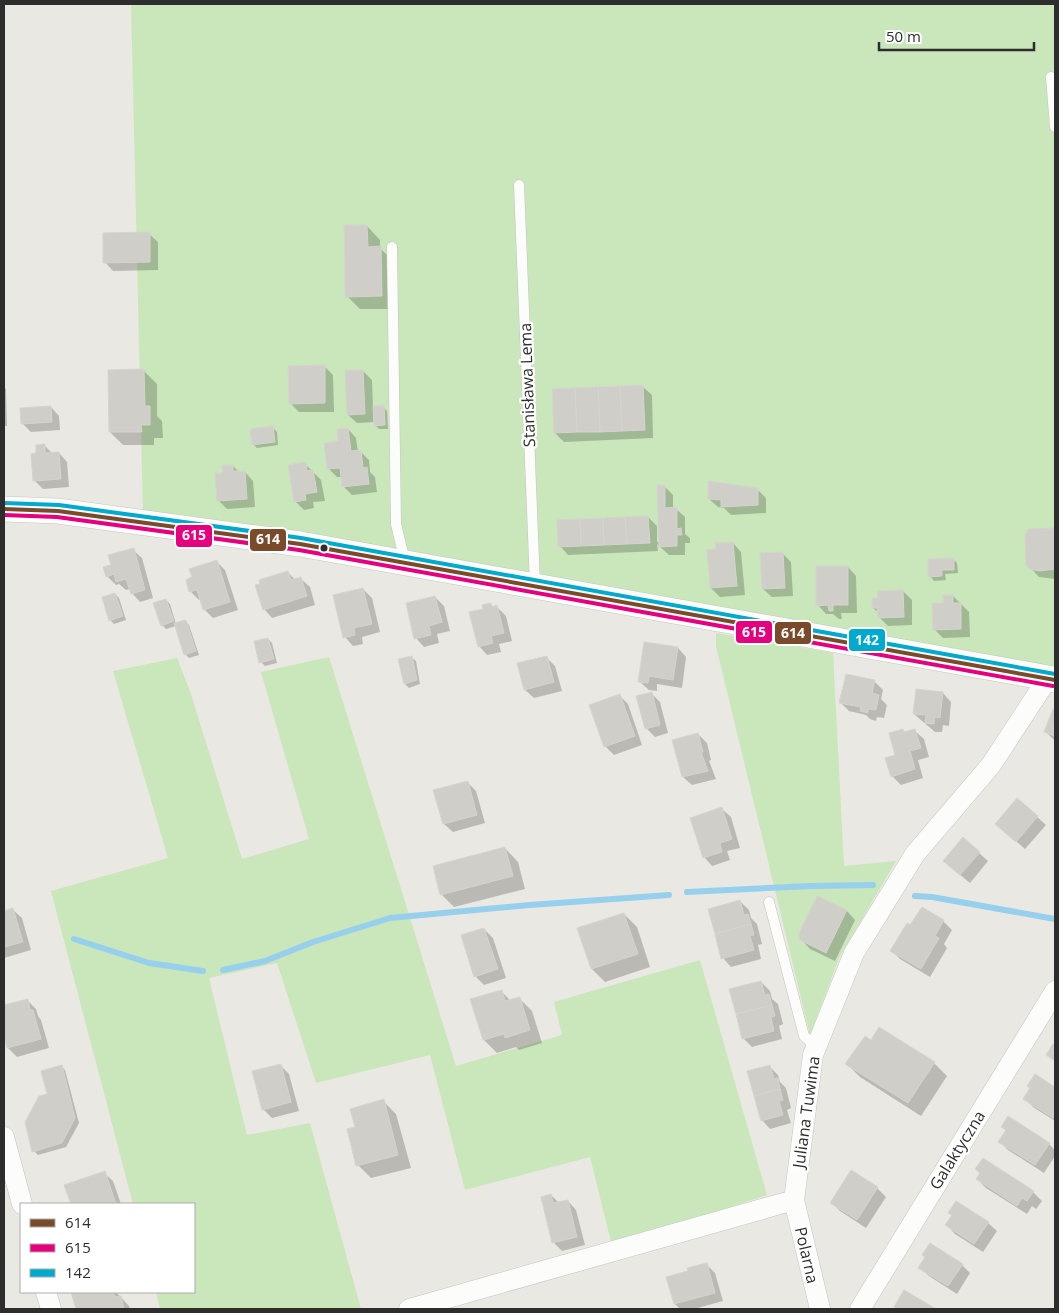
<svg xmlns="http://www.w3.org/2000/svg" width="1059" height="1313" font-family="'Open Sans',sans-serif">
<rect width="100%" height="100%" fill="#eae8e2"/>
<path fill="#cae6bb" d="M131,4h924v671l-912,-163z
M716,633l117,20 11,213 52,-5 -57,97 -29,77 -94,-389z
M329,657l127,409 106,-31 -8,-33 146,-42 67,235 -155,51 -22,-89 -125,33 -35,-135 -114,28 -39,-120 -68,15 38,157 63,-12 51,186h-201l-4,-17h38v-88h-61l-82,-313 117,-33 -55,-187 64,-13 13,33 52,168 67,-20 -48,-167z"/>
<path fill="#0003" d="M367,226l13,14v8l13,13 1,48h-34l-13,-13z
M149,234l9,8v28l-45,1 -8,-9z
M324,366l9,9 1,37h-35l-8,-8z
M144,371l13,13v32l5,5 1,17h-9v7h-31l-13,-13z
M363,371l9,9 1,27h10l4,4 1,18h-9l-4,-4v-3l-18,1 -9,-8z
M4,387l2,2 1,37h-3z
M643,387l9,8 1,43 -89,4 -9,-9z
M51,407l8,9 1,14 -29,2 -9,-9z
M273,428l4,4 1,13 -21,3 -4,-4z
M348,429l8,9 2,14 2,-1 9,9 1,12 5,5 2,15 -25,3 -9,-9 -1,-9h-5l-8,-8 10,-27z
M44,445l8,8h7l8,9 2,25 -26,2 -9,-9 4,-25z
M305,464l16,16 4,21 -12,1 1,6 -10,2 -9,-9z
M233,466l6,6h6l8,9 2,26 -28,2 -9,-9 6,-26z
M664,486l9,9v14h3l9,8v17l5,4v5h-5v12h-16l-12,-11 1,7 -90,4 -8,-9 88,-29 9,9v16h3z
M758,490l8,8v15l-35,2 -7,-7 -6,-1 -9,-8z
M1055,529v50l-16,-2 -12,-13 2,-33z
M733,543l8,9 4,43 -25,2 -9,-9 -3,-37 9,-1z
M133,550l9,8 11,40 -13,4 -8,-9 -2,-4 -4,1 -7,-6 -3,1 -9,-9 5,-10z
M782,553l9,9 2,34 -21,1 -9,-8z
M953,559l4,4 1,10 -13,1 1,6 -12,1 -4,-5z
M216,561l9,9 13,40 -25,8 -9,-9 -3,-9h-2l-8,-8 -4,-12z
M848,567l8,9 1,37h-16l1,6h-3l-6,-5h-7l-8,-9z
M288,572l7,8 6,-1 9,8 5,18 -43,13 -8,-9z
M363,589l9,9 8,34 -18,5 1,7 -10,2 -8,-9z
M903,591l9,9v25l-24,1 -9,-9v-4l-6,-5z
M115,594l4,4 7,22 -12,4 -4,-4z
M953,596l16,16 1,25 -27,1 -9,-9 11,-25z
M435,597l9,9 6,25 -13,3 2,9 -15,4 -8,-9z
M166,600l4,4 6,20 9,-3 4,4 10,30 -10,3 -4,-4 -9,-28 -10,3 -4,-4z
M490,604l4,4 3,-1 9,9 6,25 -13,3 2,8 -14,3 -8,-9 5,-36z
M268,639l4,4 5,20 -12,3 -4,-4z
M678,648l8,9 -4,31 -25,-4v7l-8,-1 -9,-8z
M411,657l5,4 4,23 -11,4 -4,-4 -5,-24z
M546,657l9,9 7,25 -28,7 -9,-8z
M874,681l9,9 -2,9 6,6 -3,13 -7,-1 -1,4 -6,-2 -4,-4 -17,-4 -8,-8z
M651,693l9,9 8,31 -13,4 -9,-9z
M943,693l8,9 -2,24 -6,-1 -1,7h-7l-21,-18z
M620,696l8,8 14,41 -28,10 -9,-9z
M1054,710l1,1v30l-9,-9z
M903,730l3,3 9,-2 9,8 5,18 -11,3 5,18 -22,7 -9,-9z
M698,734l9,9 4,17 -2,1 7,18 -24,6 -9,-8z
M467,782l9,9 9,32 -32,9 -9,-8z
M722,809l9,8 9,31 -13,3 3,9 -18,6 -8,-9z
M1037,817l9,8 -21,24 -20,-17z
M505,848l13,14 7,27 -71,18 -13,-13z
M979,853l9,8 -18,22 -17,-14z
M818,897l29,14 8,9 -20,41 -25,-12 -9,-10z
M740,901l9,9 2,8 6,6 5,20 -4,1 3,14 -30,8 -8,-9z
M922,909l21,12 9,9 -8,14 3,4 -17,29 -30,-18 -8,-8 19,-24z
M13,910l9,8 9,32 -27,8v-46z
M624,914l13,13 13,40 -45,15 -13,-13z
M484,929l9,9 13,40 -22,7 -9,-9z
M761,982l9,9 2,8 6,5 5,20 -4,2 3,13 -30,8 -8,-8 -13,-49z
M501,991l10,10 8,-3 13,13 10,32 -23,7 -3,-3 -19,6 -13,-13z
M27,1000l9,9 2,7 3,4 8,28 -32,9 -9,-9 -4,-17v-24z
M934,1063l13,13 -26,40 -61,-39 -13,-13z
M280,1065l9,9 10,37 -27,7 -9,-9z
M61,1066l4,4 14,53 -13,24 -28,8 -4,-4 15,-56z
M769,1066l9,9 2,7 6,6 5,20 -4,2 4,13 -21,6 -8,-9z
M1035,1076l20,13v32l-22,-14 -8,-9 6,-10z
M383,1101l13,13 15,54 -40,10 -13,-13 -2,-37z
M1000,1142l49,2 6,6v6l-11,17 -36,-23z
M104,1173l9,8 8,23h-49l-6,-18z
M977,1179l56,13 9,9 -6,8 -4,-3 -5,8 -41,-26z
M877,1188l9,9 -20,31 -26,-17 -8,-8z
M551,1195l8,8 9,-2 8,9 9,35 -23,6 -9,-9z
M988,1223l9,8 -14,21 -28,-18 -8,-9z
M706,1264l9,9 8,28 -29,8h-14l-5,-5 15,-33z
M962,1265l8,8 -13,21 -28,-18 -9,-8z
M905,1291l28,18h-39z
M72,1292h44l13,14 1,3h-53z"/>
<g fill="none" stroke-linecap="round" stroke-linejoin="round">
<path stroke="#96d0ec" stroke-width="6" d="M687,892l123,-6 63,-1
M915,896l17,1 123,22
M74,939l75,24 54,8
M223,970l42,-9 48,-19 77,-24 140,-13 139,-10"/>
</g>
<path fill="#cfcec9" stroke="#d5d4cf" d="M344,225h23l1,22 13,-1 1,50 -37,1z
M150,232v30l-47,1v-30z
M325,365v38l-36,1 -1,-38z
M144,369l1,37h5v19h-9l1,7h-33l-1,-62z
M345,370h18l2,44 -18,1z
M643,385l2,45 -23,1 -2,-45z
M620,386l2,45 -22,1 -2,-45z
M598,387l2,45h-23l-2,-44z
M575,388l2,44 -23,1 -2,-44z
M384,405l1,20 -11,1 -1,-20z
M51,406l1,16 -31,2 -1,-16z
M273,426l2,16 -23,3 -2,-16z
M348,428l3,23 10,-1 2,18 4,-1 2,17 -27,3 -2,-19 -13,1 -3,-26 14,-2 -1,-12z
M45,444v9l14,-1 2,27 -28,2 -2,-27 5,-1v-8z
M306,462l1,9 6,-1 4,22 -12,2 1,6 -12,2 -6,-37z
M222,465h11v6h12l2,28 -30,2 -2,-28h8z
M708,481l50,7v17l-37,2v-7l-13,-1z
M657,485h8v23l12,-1v22l4,-1 1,7h-5v11l-18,1z
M648,516l2,27 -23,1 -2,-27z
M625,517l2,27 -23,1 -1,-27z
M603,518l1,27 -23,1 -1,-27z
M580,519l1,27 -23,1 -1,-27z
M1055,528v41l-15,2 -11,-2 -3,-4 -1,-31 4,-5z
M733,542l4,44 -27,2 -3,-38 9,-1 -1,-6z
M134,548l11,42 -14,4 -5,-15 -10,3 -2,-8 -8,3 -3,-10 8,-2 -3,-10z
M783,552l2,36 -23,1 -2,-36z
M954,558v12h-12v6l-14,1v-18z
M217,560l13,42 -27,8 -6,-20 -8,2 -3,-12 6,-3 -3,-8z
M816,566h32v39h-15v6h-4l-1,-6 -12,1z
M288,571l3,9 10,-3 6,19 -44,14 -8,-25 5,-1 -1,-4z
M363,588l9,36 -18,4 1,7 -12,3 -10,-43z
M903,590l1,27 -26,1 -1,-10h-5v-10h6l-1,-7z
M115,593l8,23 -14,5 -7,-24z
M943,595h10v8h8v26l-28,1 -1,-27h12z
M435,596l7,26 -13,4 2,9 -17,4 -8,-36z
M166,599l8,22 -13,5 -8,-23z
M491,603l1,4 5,-2 7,28 -13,3 2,7 -15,4 -9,-35 14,-3 -1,-4z
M186,620l10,31 -12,4 -10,-32z
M268,638l6,21 -15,4 -5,-22z
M644,642l34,5 -5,33 -24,-4 -1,7 -10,-1z
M412,656l5,24 -13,4 -6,-25z
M547,656l7,26 -30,8 -7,-27z
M846,674l29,6 -3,13 7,2 -3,15 -8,-1v4l-8,-2 1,-4 -22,-4z
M916,689l27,3 -3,26 -5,-1 -1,7 -9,-1 1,-8 -13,-1z
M652,692l8,33 -15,4 -9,-33z
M620,694l15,42 -31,11 -15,-42z
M1053,709h2v27l-11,-4z
M903,729l1,3 11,-3 6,19 -11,3 5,18 -24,8 -6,-19 10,-3 -6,-22z
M698,733l5,19h-2l7,19 -26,6 -10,-37z
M468,781l9,34 -34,9 -10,-34z
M1017,798l21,18 -22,26 -21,-18z
M722,807l10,32 -12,4 2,9 -19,6 -13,-40z
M963,837l17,15 -20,23 -17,-14z
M505,847l8,29 -73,19 -7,-29z
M817,896l30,14 -21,43 -26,-13 -1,-7z
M740,900l4,15 4,-1 3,10 -36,10 -7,-25z
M922,907l22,13 -9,16 4,2 -18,31 -31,-18 17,-28 3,2z
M13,908l10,34 -19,5v-36z
M624,913l14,41 -47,15 -14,-41z
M751,924l3,11 -4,1 4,14 -33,9 -6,-25z
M484,928l14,41 -24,8 -13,-42z
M761,981l4,14 4,-1 3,11 -36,9 -7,-25z
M502,990l3,11 15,-4 10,33 -25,8 -1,-4 -21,6 -13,-41z
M28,999l2,11h3l8,29 -34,9 -3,-12v-31z
M772,1005l3,11 -4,1 3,14 -32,8 -6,-25z
M879,1027l56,35 -27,41 -63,-39 20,-28 6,4z
M1053,1044l2,2v15l-9,-6z
M281,1064l10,38 -29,8 -10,-39z
M62,1065l13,53 -13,25 -30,9 -7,-30 14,-26 8,-2 -6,-23z
M770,1065l4,14 4,-1 2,11 -26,7 -7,-25z
M1035,1074l20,13v27l-2,4 -30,-19 7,-11 -3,-2z
M780,1089l3,11 -4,1 4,14 -22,6 -7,-25z
M384,1099l14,56 -42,11 -9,-37 8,-2 -5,-18z
M1008,1116l42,27 -15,22 -37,-23 8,-12 -5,-3z
M983,1158l51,33 -7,10 -5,-3 -5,8 -41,-27 4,-6 -5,-4z
M851,1170l27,17 -21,33 -27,-17z
M105,1171l11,33h-45l-7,-19z
M551,1194l2,9 15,-3 9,37 -25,6 -11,-46z
M956,1201l33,21 -15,22 -29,-19 7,-10 -4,-2z
M930,1243l33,21 -15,22 -30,-18 7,-11 -3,-2z
M707,1263l8,30 -41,11 -8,-27 22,-6 -1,-3z
M904,1290l32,19h-38l-4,-2z
M71,1292h42l2,5 6,-1 3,13h-38v-1l-10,1z"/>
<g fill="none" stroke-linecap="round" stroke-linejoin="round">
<defs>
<path id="service" d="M1051,77l4,50
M519,185l16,400
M392,247l4,277 9,38
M769,902l35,134 12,11"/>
<path id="minor" d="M4,1137l18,67
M46,1292l5,17
M409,1309l385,-109
M820,1309l-26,-109 19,-145 41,-102 61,-99 76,-89 57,-87
M860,1309l195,-318"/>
<path id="tertiary" d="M4,509l54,2 242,33 748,134 7,2"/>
</defs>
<use href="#service" stroke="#c4c4c3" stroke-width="11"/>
<use href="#minor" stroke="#c4c4c3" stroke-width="21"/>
<use href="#tertiary" stroke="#c4c4c3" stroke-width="26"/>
<use href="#service" stroke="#fcfcfb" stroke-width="10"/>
<use href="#minor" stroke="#fcfcfb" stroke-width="20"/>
<use href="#tertiary" stroke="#fcfcfb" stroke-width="25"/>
<defs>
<path id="bus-1" d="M4,509l54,2 242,33 755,136"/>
<path id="bus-2" d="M4,515l53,2 242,33 754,136"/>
<path id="bus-3" d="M4,503l55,2 242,33 754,136"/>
</defs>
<use href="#bus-1" stroke="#fff" stroke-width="8"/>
<use href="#bus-2" stroke="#fff" stroke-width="8"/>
<use href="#bus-3" stroke="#fff" stroke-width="8"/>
<use href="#bus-1" stroke="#7a4b2a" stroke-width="4"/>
<use href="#bus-2" stroke="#e5007d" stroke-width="4"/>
<use href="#bus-3" stroke="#00a9ce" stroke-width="4"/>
</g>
<circle fill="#2d2d2d" stroke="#fff" stroke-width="2" cx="324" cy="548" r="4.5"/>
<g text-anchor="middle" stroke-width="4.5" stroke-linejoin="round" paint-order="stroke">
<g font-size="16" fill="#2d2d2d" stroke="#fff">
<text transform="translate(527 385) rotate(-92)" y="6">Stanisława Lema</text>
<text transform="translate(806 1112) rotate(-82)" y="6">Juliana Tuwima</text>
<text transform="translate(957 1150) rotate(-58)" y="6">Galaktyczna</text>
<text transform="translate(807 1255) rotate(77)" y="6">Polarna</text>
</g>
</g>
<g stroke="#fff" stroke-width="2">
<rect x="175" y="524" width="38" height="24" rx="5" fill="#e5007d"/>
<rect x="249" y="528" width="38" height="24" rx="5" fill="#7a4b2a"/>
<rect x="735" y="620" width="38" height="24" rx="5" fill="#e5007d"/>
<rect x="774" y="621" width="38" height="24" rx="5" fill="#7a4b2a"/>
<rect x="848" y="628" width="38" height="24" rx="5" fill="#00a9ce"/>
</g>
<g font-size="14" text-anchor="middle" font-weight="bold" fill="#fff">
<text x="194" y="540">615</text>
<text x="268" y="544">614</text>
<text x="754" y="637">615</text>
<text x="793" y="638">614</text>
<text x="867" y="645">142</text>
</g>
<rect width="1059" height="1313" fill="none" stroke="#2d2d2d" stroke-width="10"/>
<rect x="20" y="1203" width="175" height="90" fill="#ffffff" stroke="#ababab"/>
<rect x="30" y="1219" width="25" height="8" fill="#7a4b2a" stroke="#ababab"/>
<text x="65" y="1228" font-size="15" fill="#2d2d2d">614</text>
<rect x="30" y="1244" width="25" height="8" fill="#e5007d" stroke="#ababab"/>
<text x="65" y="1253" font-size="15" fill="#2d2d2d">615</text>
<rect x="30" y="1269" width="25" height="8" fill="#00a9ce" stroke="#ababab"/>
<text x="65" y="1278" font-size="15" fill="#2d2d2d">142</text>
<path d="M879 42v8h155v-8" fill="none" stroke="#2d2d2d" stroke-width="2.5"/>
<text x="886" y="42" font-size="15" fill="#2d2d2d" stroke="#ffffff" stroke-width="4" paint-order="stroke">50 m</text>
</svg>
